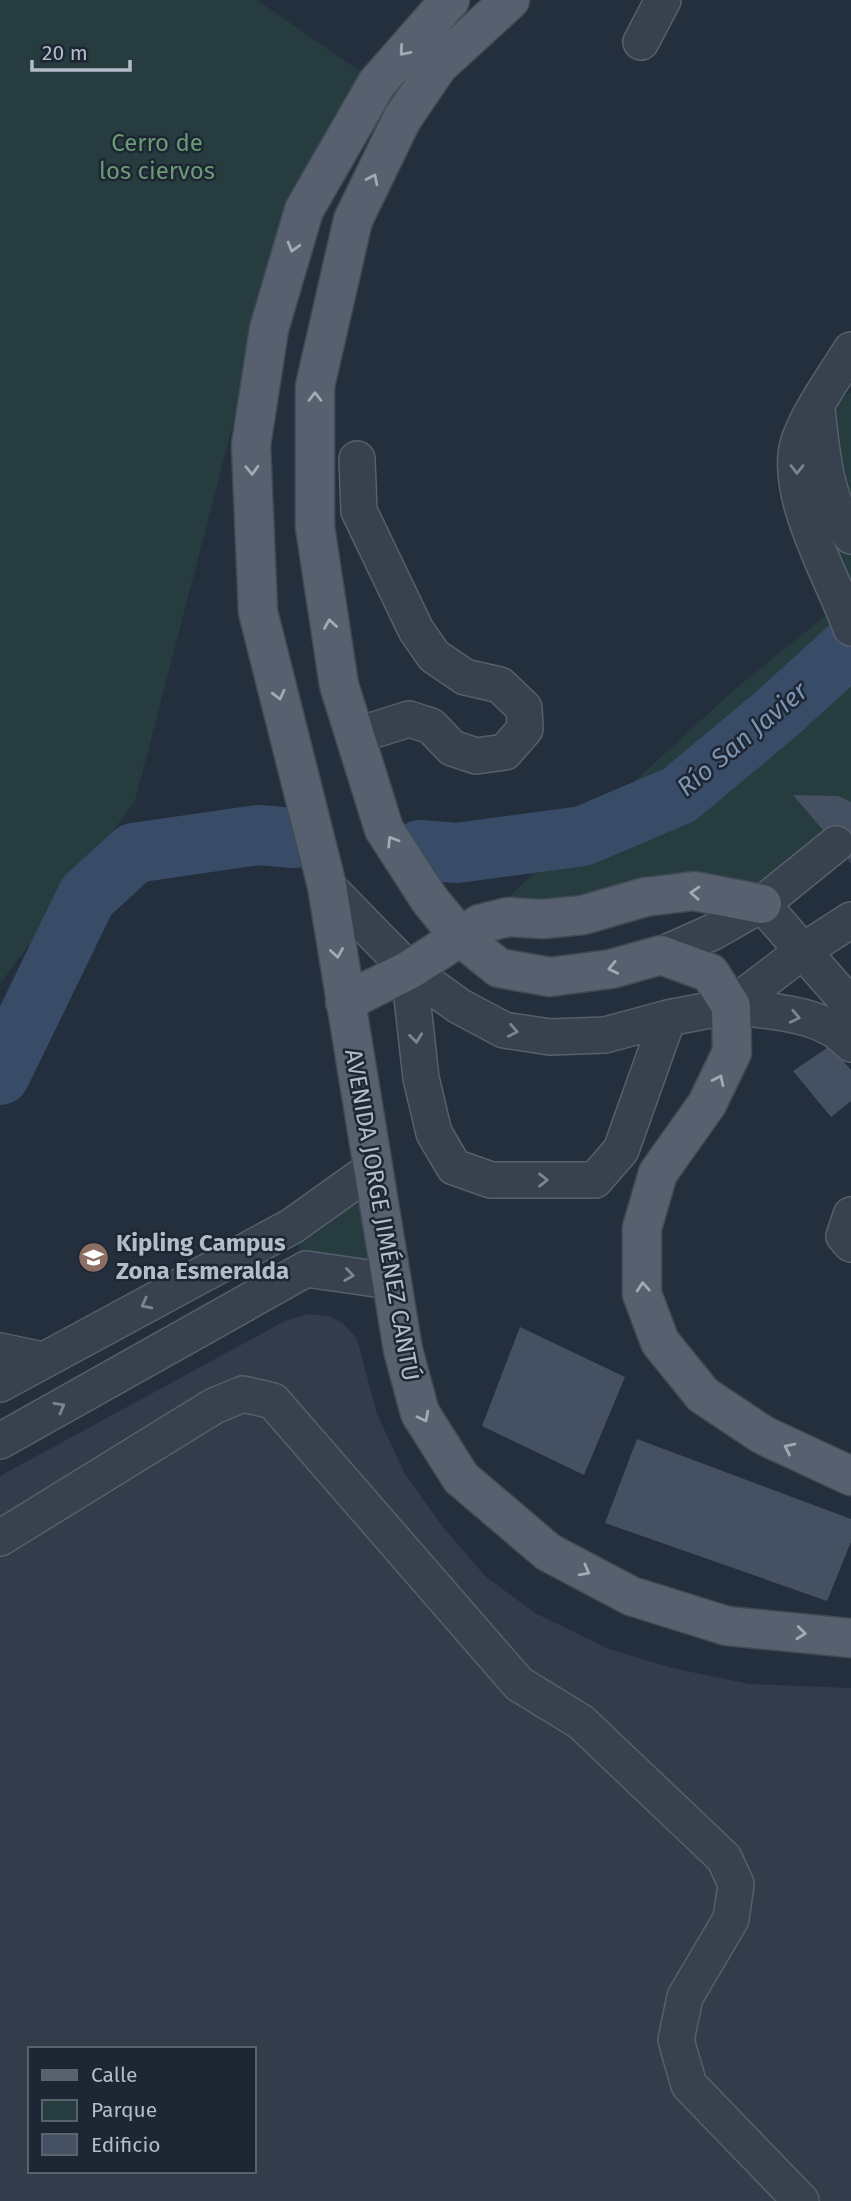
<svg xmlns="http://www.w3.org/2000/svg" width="851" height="2201" font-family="'Fira Sans',sans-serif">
<rect width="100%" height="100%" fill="#242f3e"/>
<path fill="#323c4b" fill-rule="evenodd" d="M308,1314l20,2 15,7 14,16 20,75 28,60 38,53 42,49 50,37 74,36 63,19 77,16 102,4v513h-851v-725l285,-155zM30,2049h224v122h-224z"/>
<path fill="#263c3f" d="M0,0h257l120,83 -138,318 -104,400 -135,183z
M851,393v438l-89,72 -282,20 254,-233 107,-87 -16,-38 -8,-160z
M372,1169l18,112 -84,-12 -14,-43z"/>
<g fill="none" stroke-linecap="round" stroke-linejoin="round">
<path stroke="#394c67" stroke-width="60" d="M420,850l37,3 126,-17 96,-41 96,-80 76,-69
M0,1075l87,-179 47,-43 124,-18 37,3"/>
</g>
<path fill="#455162" d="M793,795l45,1 13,6v61z
M830,1046l21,24v31l-20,16 -38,-46z
M520,1327l105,50 -41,98 -102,-49z
M637,1439l214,80v23l-24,59 -222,-78z"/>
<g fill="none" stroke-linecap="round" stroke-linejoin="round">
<path stroke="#3a4453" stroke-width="35" stroke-dasharray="35 18" stroke-linecap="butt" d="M849,861l2,-2"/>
<defs>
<path id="minor" d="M641,42l22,-42
M851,350c-16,26 -45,66 -53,94 -14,52 35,134 53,184
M817,409c5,46 8,88 34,127
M355,736l54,-17 22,7 21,22 24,8 29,-4 20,-23 -1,-21 -24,-23 -35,-8 -31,-21 -18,-26 -57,-119 -2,-52
M327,886l82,84 50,36 45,24 46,7 55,-2 63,-17 63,-12 72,-55 48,-31
M762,904l89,102
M661,955l52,-23 49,-28 74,-60
M409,970l12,108 13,55 20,34 37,13h104l26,-30 47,-132
M731,1006c40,6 92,6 120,38
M851,1215l-7,21 7,8
M0,1351l43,9
M0,1384l292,-158 80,-57
M0,1441l306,-172 84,12
M0,1538l214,-132 29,-12 30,7 246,283 62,38 143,136 12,26 -5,35 -46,78 -9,43 13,45 112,116"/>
<path id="major" d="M450,0l-73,83 -73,127 -35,119 -18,116 7,167 69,274 76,464 17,63 41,65 87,74 83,44 96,30 124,12
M510,0l-72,66 -36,53 -49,101 -38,166v141l24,158 45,144 45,70 30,37 40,32 51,9 61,-8 50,-14 49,18 21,33 1,46 -25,52 -49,69 -16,55v66l18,48 43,53 60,40 88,41
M345,1002l64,-32 71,-46 28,-7 35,2 40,-4 62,-18 49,-6 68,13"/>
</defs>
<use href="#minor" stroke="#565f6c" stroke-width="38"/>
<use href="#major" stroke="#414a57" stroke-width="41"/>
<use href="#minor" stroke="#38414e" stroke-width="35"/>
<use href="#major" stroke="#56606e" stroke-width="38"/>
</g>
<defs><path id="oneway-chevron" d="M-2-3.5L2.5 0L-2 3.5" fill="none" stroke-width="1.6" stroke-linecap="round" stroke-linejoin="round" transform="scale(1.75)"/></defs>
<g stroke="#a1aab7">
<use href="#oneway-chevron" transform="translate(404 51) rotate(131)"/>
<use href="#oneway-chevron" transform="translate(373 179) rotate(-64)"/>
<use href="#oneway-chevron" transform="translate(293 247) rotate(106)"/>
<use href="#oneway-chevron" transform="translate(315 397) rotate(-90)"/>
<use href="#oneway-chevron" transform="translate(252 470) rotate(88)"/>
<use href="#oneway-chevron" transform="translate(330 624) rotate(-99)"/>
<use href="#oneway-chevron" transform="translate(279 695) rotate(76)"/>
<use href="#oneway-chevron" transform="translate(392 841) rotate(-122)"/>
<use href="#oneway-chevron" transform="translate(695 893) rotate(-177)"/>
<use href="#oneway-chevron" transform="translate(337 953) rotate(81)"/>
<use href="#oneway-chevron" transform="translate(613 968) rotate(168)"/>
<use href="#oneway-chevron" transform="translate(719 1080) rotate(-64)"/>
<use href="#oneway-chevron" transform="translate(643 1287) rotate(-94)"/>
<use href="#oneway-chevron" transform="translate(424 1417) rotate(63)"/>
<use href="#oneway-chevron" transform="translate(789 1448) rotate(-154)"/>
<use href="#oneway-chevron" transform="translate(585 1571) rotate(28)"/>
<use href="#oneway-chevron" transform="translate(801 1633) rotate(6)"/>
</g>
<g stroke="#7c8592">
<use href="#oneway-chevron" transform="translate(797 469) rotate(90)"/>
<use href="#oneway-chevron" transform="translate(795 1017) rotate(12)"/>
<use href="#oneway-chevron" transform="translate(513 1031) rotate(11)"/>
<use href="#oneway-chevron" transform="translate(416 1038) rotate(83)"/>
<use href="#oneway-chevron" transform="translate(543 1180)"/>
<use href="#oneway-chevron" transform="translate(349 1275) rotate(8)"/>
<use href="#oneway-chevron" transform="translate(146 1304) rotate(152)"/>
<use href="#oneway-chevron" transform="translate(60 1407) rotate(-29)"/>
</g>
<defs>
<symbol id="school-disc" viewBox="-11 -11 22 22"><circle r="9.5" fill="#8d6e63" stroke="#1d2633"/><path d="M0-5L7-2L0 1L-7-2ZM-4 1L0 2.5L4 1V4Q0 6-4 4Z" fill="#fff"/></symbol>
</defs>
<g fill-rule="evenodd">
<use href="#school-disc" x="76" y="1240" width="35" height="35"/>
</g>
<g text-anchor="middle" stroke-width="5" stroke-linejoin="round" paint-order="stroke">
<g font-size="24" fill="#6b9a76" stroke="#1d2633">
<text x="157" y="151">Cerro de<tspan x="157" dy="28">los ciervos</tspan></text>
</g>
<g font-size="24" fill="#b4bcc9" stroke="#1d2633">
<text transform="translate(382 1215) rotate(80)" y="8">AVENIDA JORGE JIMÉNEZ CANTÚ</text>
</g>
<g font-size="24" font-weight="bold" fill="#b4bcc9" stroke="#1d2633" text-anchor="start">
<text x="116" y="1251">Kipling Campus<tspan x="116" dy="28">Zona Esmeralda</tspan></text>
</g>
<g font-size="26" font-style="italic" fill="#7c92b1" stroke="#1d2633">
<text transform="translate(742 739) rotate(-40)" y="9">Río San Javier</text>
</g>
</g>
<rect x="28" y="2047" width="228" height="126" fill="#1d2633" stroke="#59626f" stroke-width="2"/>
<rect x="42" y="2070" width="35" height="10" fill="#56606e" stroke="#59626f" stroke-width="2"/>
<text x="91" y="2082" font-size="21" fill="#b4bcc9">Calle</text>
<rect x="42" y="2100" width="35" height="21" fill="#263c3f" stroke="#59626f" stroke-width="2"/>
<text x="91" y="2117" font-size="21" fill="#b4bcc9">Parque</text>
<rect x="42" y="2134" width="35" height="21" fill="#455162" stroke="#59626f" stroke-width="2"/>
<text x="91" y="2152" font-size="21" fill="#b4bcc9">Edificio</text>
<path d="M32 60v10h98v-10" fill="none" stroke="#b4bcc9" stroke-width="3.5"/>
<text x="42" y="60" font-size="21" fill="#b4bcc9" stroke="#1d2633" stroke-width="5" paint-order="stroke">20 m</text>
</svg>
